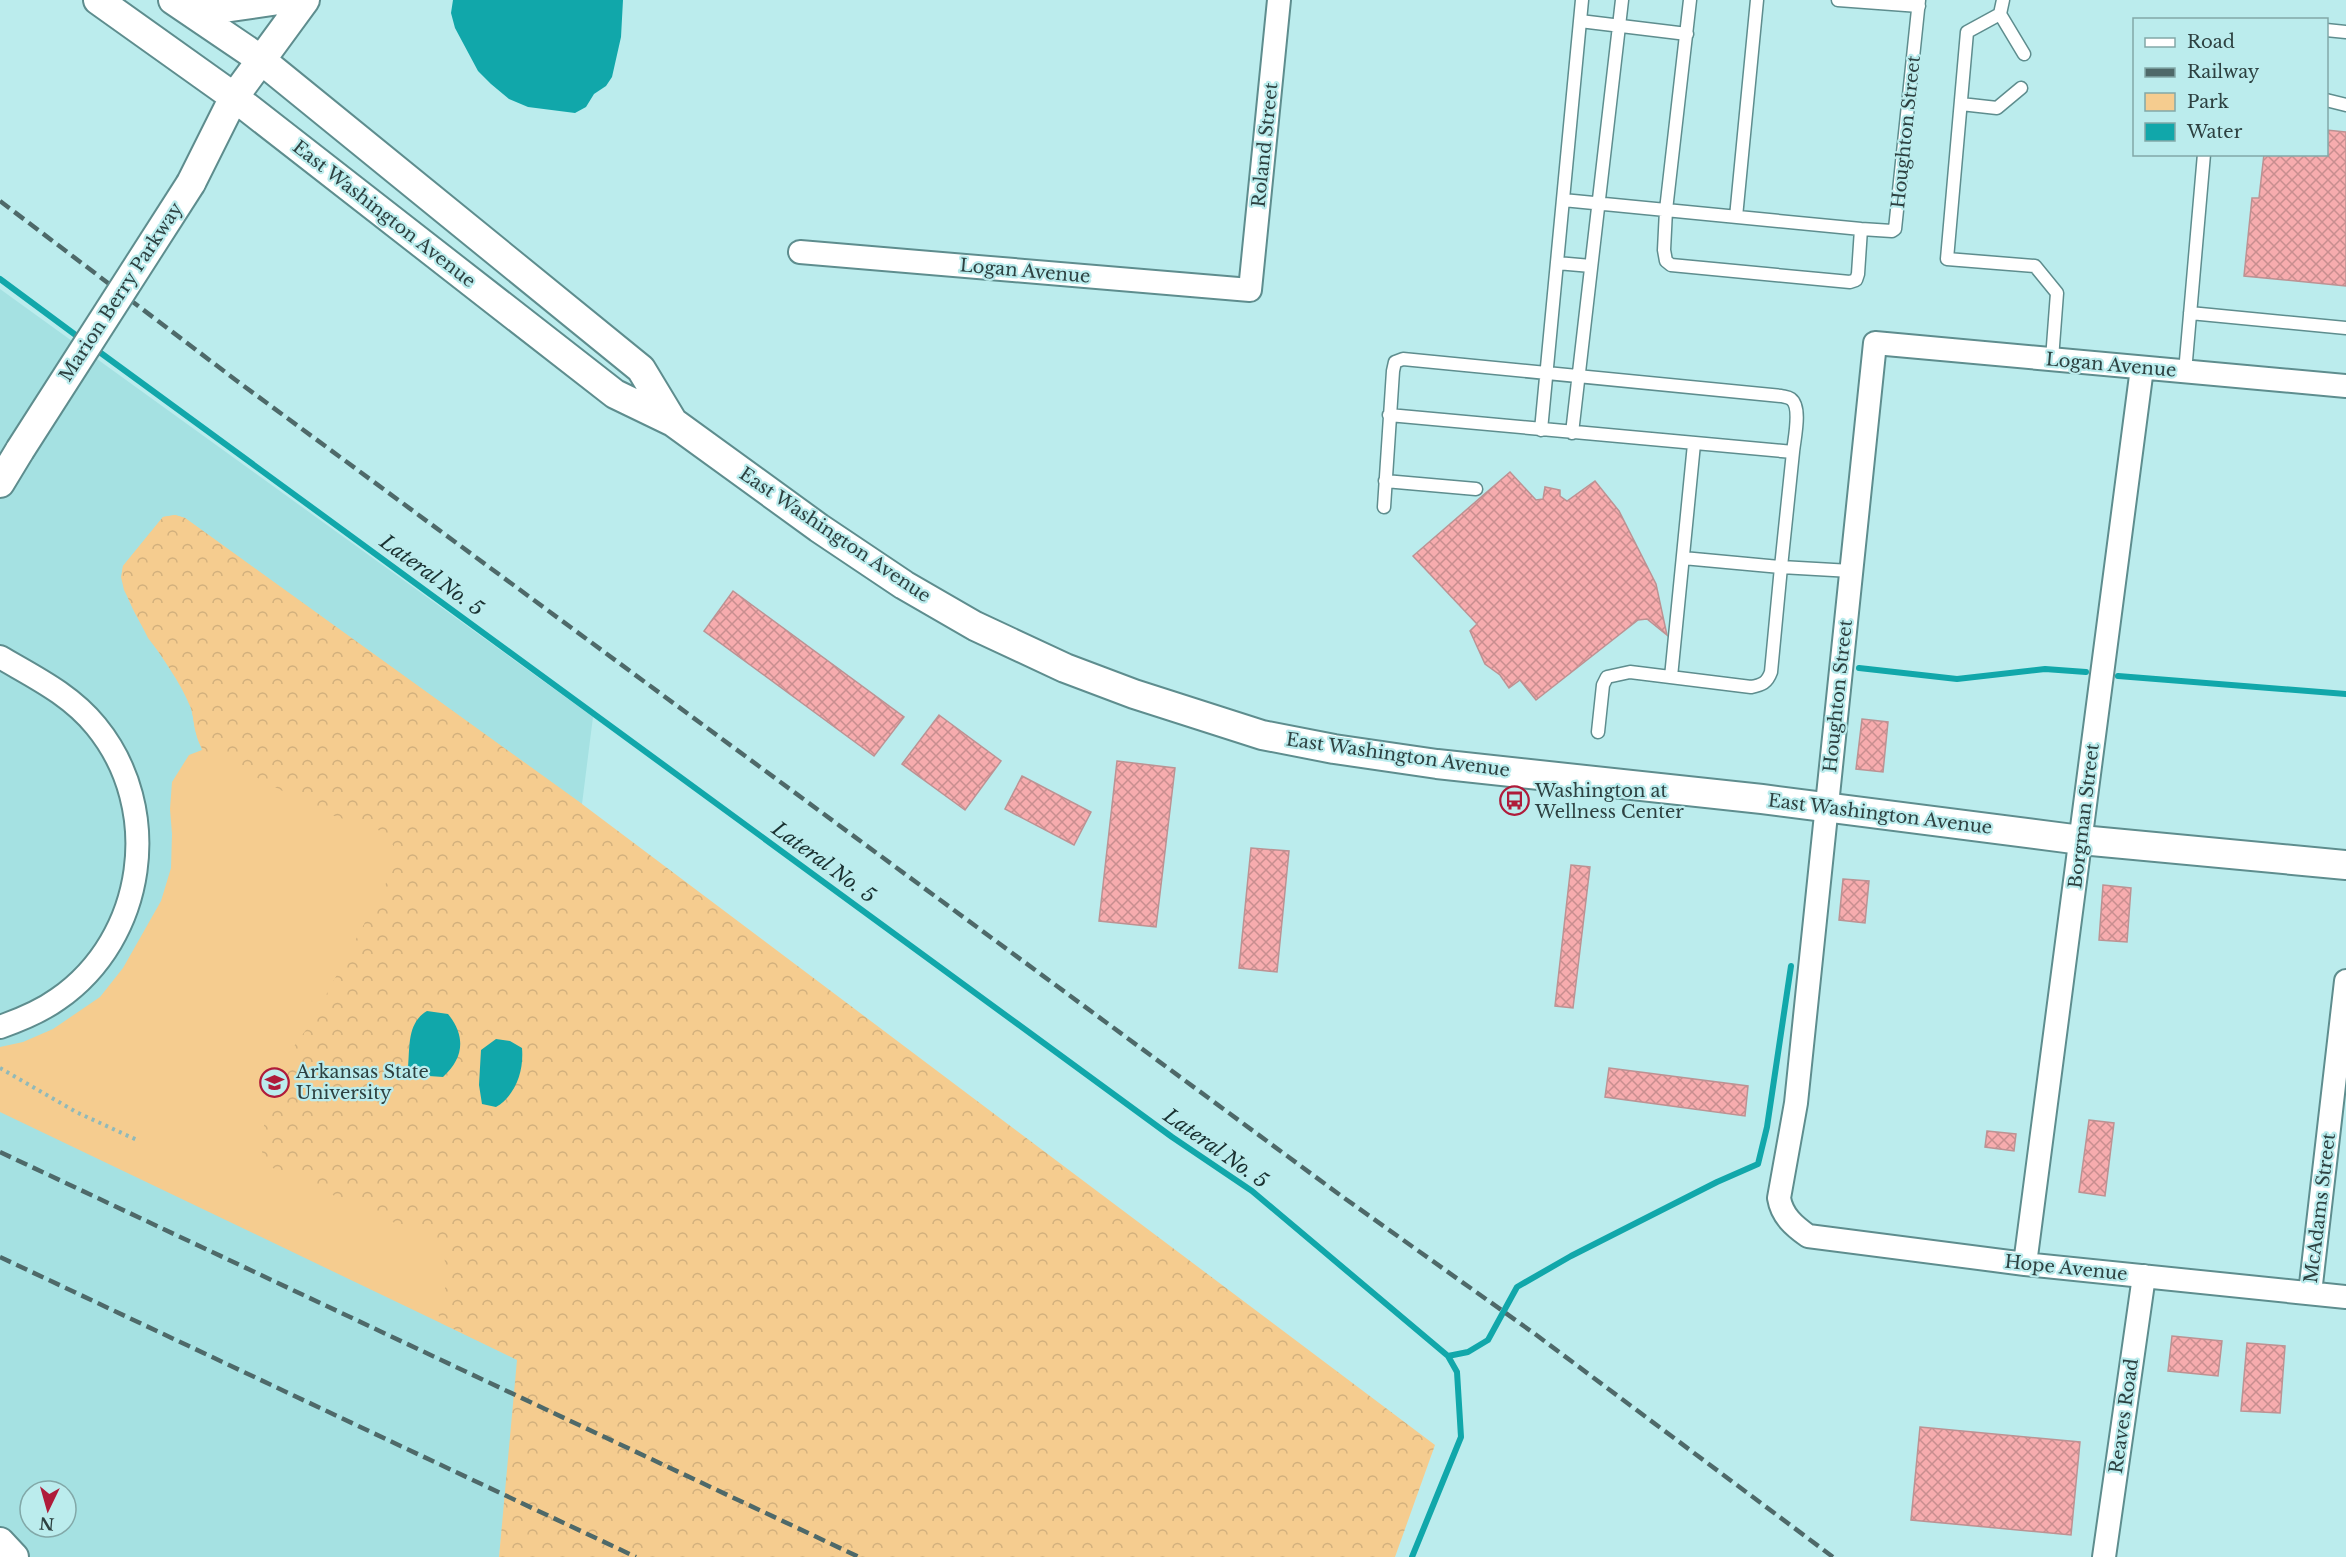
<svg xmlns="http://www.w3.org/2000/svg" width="2346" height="1557" font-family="'Libre Baskerville',serif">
<defs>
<pattern id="forest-crowns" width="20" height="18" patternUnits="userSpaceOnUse" patternTransform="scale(1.5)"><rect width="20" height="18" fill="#f5cc8f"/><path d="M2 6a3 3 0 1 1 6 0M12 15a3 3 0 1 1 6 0" fill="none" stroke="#d2b07d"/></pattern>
<pattern id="building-cross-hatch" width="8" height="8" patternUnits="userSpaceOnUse" patternTransform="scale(1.5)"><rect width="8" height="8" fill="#f7acae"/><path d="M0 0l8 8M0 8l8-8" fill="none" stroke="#c88e8f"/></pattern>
</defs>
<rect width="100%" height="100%" fill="#bbeced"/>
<path fill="#a5e1e2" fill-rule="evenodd" d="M0,289l593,428 -11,87 -83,753h-499zM30,1491h36v36h-36z"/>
<path fill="#f5cc8f" d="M175,515l10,3 397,286 -64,556 -518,-248v-65l23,-5 30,-13 47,-32 23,-29 38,-67 10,-33 1,-34 -2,-25 2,-27 17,-27 13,-5 -6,-17 -5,-26 -17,-35 -26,-34 -24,-48 -3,-13 2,-11 40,-49z"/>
<path fill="url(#forest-crowns)" d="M175,515l10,3 397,286 853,641 -40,112h-896l18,-197 -76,-37 -4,-13 11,-30 -4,-24 -18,-19 -162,-73 -4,-26 26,-81 25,-34 82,-153 3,-20 -12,-18 -59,-19 -122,-63c-3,-5 -6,-11 -7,-17 -3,-9 -2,-19 -6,-27 -15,-41 -73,-98 -67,-140l40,-49z"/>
<path fill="#11a7aa" d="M453,0h170l-2,37 -9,40 -6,9 -12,8 -8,13 -11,6 -47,-6 -19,-8 -18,-15 -13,-13 -23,-43 -4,-15z
M427,1011l21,3c18,22 16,44 -5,63l-28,-2 -7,-7c2,-22 -1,-45 19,-57z
M496,1039l14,2 12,7c2,23 -6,47 -26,59l-14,-3 -3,-19 2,-35z"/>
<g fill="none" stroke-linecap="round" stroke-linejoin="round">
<path stroke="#11a7aa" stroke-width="6" d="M0,279l81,60
M94,348l1078,789 80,54 196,165 9,16 4,65 -49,120
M1859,668l98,11 88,-10 41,3
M2118,676l228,18
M1448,1356l20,-4 20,-12 29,-53 54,-31 146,-74 41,-18 9,-37 24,-161"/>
</g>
<path fill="url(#building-cross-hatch)" stroke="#bc9293" stroke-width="1.5" d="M2326,130l20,2v154l-102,-10 8,-78h7l5,-44h62z
M1510,472l26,28 7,-1 2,-12 15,3v6l7,5 28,-20 24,30 37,73 11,51 -20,-16 -9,1 -102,80 -16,-20 -11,8 -9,-13 -15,-11 -15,-33 7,-7 -64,-68z
M733,591l171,126 -30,39 -170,-125z
M939,715l62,46 -36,49 -63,-46z
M1862,719l26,3 -5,50 -27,-3z
M1117,761l58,7 -19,159 -57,-6z
M1022,776l69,36 -17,33 -69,-36z
M1251,848l38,3 -12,121 -38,-4z
M1571,865l19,2 -17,141 -18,-2z
M1843,879l26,2 -4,42 -26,-3z
M2103,885l28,3 -4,54 -28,-2z
M1609,1068l139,18 -3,30 -140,-19z
M2089,1120l25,3 -9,73 -26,-4z
M1987,1131l29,3 -2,17 -29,-4z
M2172,1336l50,5 -4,35 -50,-5z
M2247,1343l38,3 -5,67 -39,-2z
M1920,1427l160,15 -9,93 -160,-15z"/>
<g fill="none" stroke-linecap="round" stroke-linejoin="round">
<defs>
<path id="service" d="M1690,0l-24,210 -2,40 2,11 5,4 179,17 6,-2 2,-6 3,-45
M1838,0l81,6
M2003,0l-3,14 -33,18 -20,227 88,7 22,27 -5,66
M2000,14l24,40
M1580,21l107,13
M2326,30l20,2
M2326,100l20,5
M1961,104l36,4 24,-20
M1563,200l298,29 31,2 3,-2 24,-229
M1736,217l21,-217
M1557,263l34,3
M2190,313l156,15
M2185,372l19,-218
M1389,415l404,37 -12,115 70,4
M1541,430l41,-430
M1572,433l50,-433
M1385,481l91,8
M1384,507l9,-136 2,-9 8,-3 378,37c4,1 7,1 10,3 11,8 3,41 2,53
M1671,677l23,-233
M1598,732l5,-47 4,-8 23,-5 121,15c11,-2 16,-4 20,-15l10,-105 -98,-9"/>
<path id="minor" d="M800,252l450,38 29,-290
M2346,386l-471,-43 -79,760 -17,95c3,18 15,28 29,38l217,28 321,33
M0,657c34,20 70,37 96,69 68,83 50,212 -38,273 -18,13 -38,21 -58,28
M2025,1264l117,-896
M2310,1293l36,-312
M2104,1557l40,-281"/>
<path id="tertiary" d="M98,0l136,97 381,297 58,28 146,106 85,57 71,41 90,42 69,26 128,41 72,14 103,15 325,35 319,41 265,25
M173,0l87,59 381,310 32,53
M183,6l41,2 55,-8
M191,183l43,-86 71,-97
M0,483l20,-33
M0,1542l14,15"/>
</defs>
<use href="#service" stroke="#5e8d8e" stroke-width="15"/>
<use href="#minor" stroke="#5e8d8e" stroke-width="26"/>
<use href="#tertiary" stroke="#5e8d8e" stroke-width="32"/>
<path stroke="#90b9b9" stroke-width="4" stroke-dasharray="3 4.5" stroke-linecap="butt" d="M0,1068l76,44 61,28"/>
<use href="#service" stroke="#fff" stroke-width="12"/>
<use href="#minor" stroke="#fff" stroke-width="22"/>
<use href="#tertiary" stroke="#fff" stroke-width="28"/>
<path stroke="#4e6969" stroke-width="4.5" stroke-dasharray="12 6" stroke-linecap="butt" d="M0,201l237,180 1103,814 195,139 298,223
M0,1152l859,405
M0,1257l636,300"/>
<defs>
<path id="tertiary-bridge" d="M20,450l171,-267"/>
</defs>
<use href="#tertiary-bridge" stroke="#5e8d8e" stroke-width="32" stroke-linecap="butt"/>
<use href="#tertiary-bridge" stroke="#fff" stroke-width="28"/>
</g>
<defs>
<symbol id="bus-ring" viewBox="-11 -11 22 22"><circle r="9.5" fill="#bbeced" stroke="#af1b3a" stroke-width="1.5"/><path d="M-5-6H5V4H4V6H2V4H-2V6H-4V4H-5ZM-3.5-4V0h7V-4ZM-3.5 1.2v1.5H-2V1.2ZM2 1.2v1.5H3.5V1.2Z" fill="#af1b3a"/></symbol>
<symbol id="university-ring" viewBox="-11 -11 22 22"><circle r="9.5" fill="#bbeced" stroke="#af1b3a" stroke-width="1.5"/><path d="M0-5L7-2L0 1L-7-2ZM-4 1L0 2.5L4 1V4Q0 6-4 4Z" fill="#af1b3a"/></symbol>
</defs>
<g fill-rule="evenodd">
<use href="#bus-ring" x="1498" y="784" width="33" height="33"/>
<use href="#university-ring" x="258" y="1066" width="33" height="33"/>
</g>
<g text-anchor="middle" stroke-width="4.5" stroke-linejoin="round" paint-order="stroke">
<g font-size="18" fill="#2d4141" stroke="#bbeced">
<text transform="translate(1906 132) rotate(-84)" y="6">Houghton Street</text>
<text transform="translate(1265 145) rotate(-84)" y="6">Roland Street</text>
<text transform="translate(384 214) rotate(38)" y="6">East Washington Avenue</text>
<text transform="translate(1025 271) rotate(5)" y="6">Logan Avenue</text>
<text transform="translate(121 292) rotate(-57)" y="6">Marion Berry Parkway</text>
<text transform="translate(2111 365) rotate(5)" y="6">Logan Avenue</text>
<text transform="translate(835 535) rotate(34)" y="6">East Washington Avenue</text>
<text transform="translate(1838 696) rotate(-84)" y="6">Houghton Street</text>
<text transform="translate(1398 755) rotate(8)" y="6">East Washington Avenue</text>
<text transform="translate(1880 814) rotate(7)" y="6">East Washington Avenue</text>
<text transform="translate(2084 816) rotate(-83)" y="6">Borgman Street</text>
<text transform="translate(2320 1208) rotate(-83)" y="6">McAdams Street</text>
<text transform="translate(2066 1268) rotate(6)" y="6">Hope Avenue</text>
<text transform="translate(2124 1416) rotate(-82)" y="6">Reaves Road</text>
</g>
<g font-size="18" fill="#2d4141" stroke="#bbeced" text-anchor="start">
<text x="1535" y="797">Washington at<tspan x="1535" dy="21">Wellness Center</tspan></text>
<text x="296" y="1078">Arkansas State<tspan x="296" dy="21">University</tspan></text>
</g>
<g font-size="20" font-style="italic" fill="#1a3131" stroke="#bbeced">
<text transform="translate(432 575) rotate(36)" y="7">Lateral No. 5</text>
<text transform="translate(824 862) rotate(36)" y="7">Lateral No. 5</text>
<text transform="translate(1216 1148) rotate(35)" y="7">Lateral No. 5</text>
</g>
</g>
<rect x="2133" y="18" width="195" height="138" fill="#bbeced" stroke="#82a8a8" stroke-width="1.5"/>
<rect x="2145" y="38" width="30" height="9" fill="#ffffff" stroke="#82a8a8" stroke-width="1.5"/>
<text x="2187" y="48" font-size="18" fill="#2d4141">Road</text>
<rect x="2145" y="68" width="30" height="9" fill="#4e6969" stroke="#82a8a8" stroke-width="1.5"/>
<text x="2187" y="78" font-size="18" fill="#2d4141">Railway</text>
<rect x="2145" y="93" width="30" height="18" fill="#f5cc8f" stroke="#82a8a8" stroke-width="1.5"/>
<text x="2187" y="108" font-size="18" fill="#2d4141">Park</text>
<rect x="2145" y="123" width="30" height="18" fill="#11a7aa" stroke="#82a8a8" stroke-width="1.5"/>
<text x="2187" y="138" font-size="18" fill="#2d4141">Water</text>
<g transform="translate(48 1509) rotate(185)"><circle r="28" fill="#bbeced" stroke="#82a8a8" stroke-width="1.5"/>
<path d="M0-4.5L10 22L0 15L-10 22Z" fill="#af1b3a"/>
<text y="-9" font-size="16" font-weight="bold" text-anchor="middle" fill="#2d4141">N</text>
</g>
</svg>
